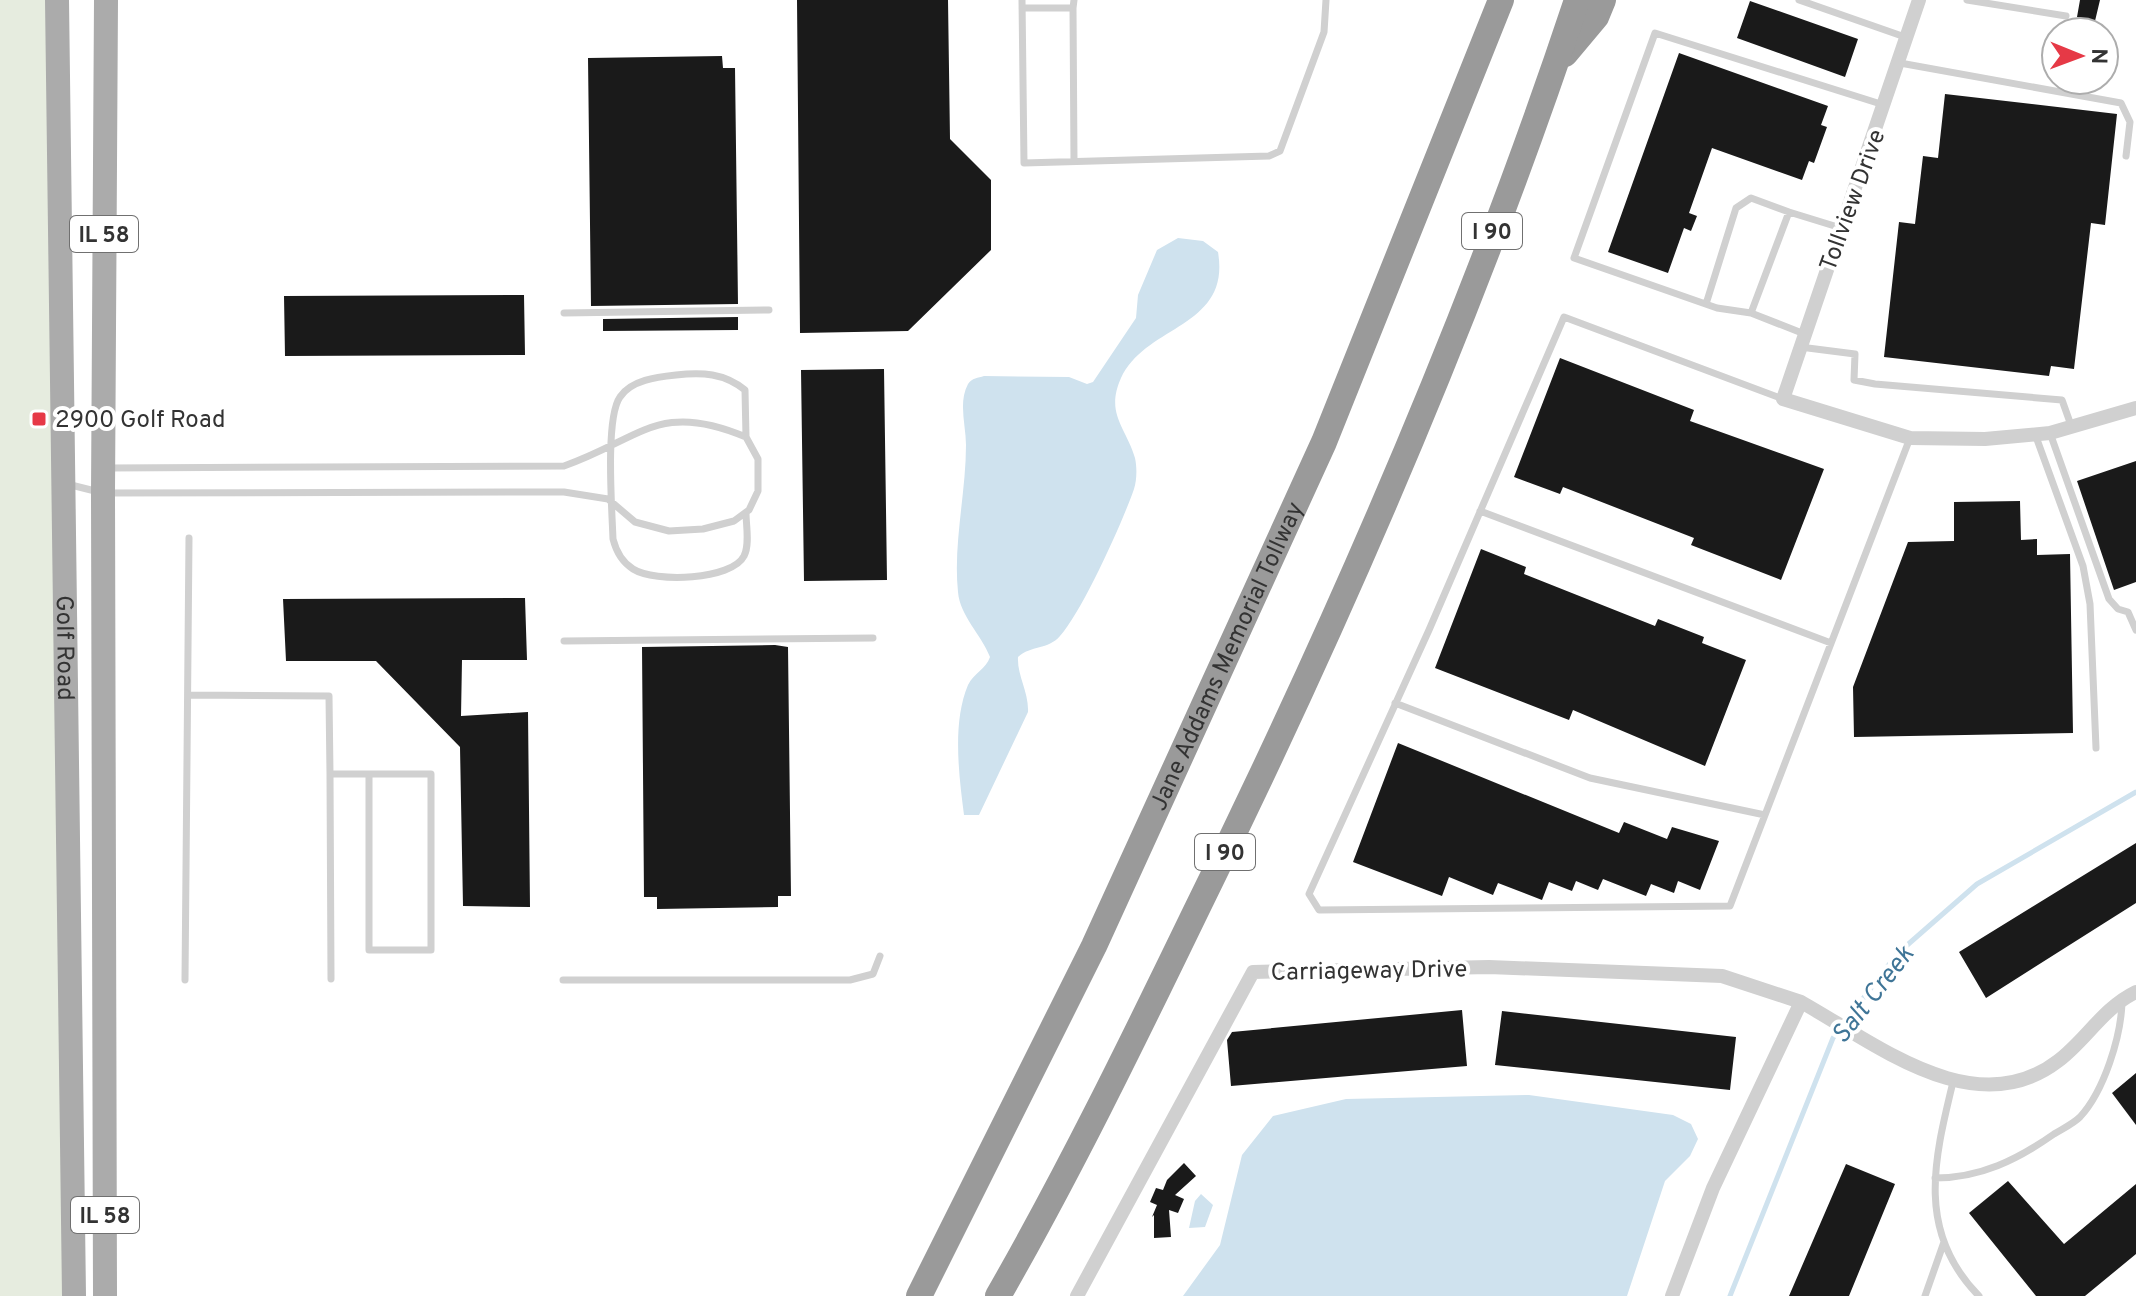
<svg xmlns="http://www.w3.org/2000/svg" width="2136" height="1296" font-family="Overpass,sans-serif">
<rect width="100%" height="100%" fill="#fff"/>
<path fill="#e6ecdf" d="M0,0h57l17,1296h-74z"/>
<path fill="#cfe2ee" d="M1178,238l25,3 15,11c13,76 -72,72 -97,126 -16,36 5,49 14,80 2,9 2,22 -1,31 -11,32 -52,123 -74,147 -12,14 -29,9 -42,21 -1,19 11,35 10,55l-49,103h-15c-5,-39 -12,-92 4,-130 6,-12 18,-16 22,-28 -9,-23 -30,-41 -32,-65 -5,-48 8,-99 8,-147 0,-20 -8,-42 2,-61 4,-6 10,-6 16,-8l85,1 18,7 6,-2 43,-64 2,-23 19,-45z
M1529,1095l144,20 18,9 7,15 -8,17 -25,25 -38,115h-444l37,-51 22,-90 31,-39 73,-17z
M1201,1194l12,11 -8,22 -16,1 6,-27z"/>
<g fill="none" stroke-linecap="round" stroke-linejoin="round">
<path stroke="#cfe2ee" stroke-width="5" d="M1730,1296l103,-258 64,-84 80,-70 159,-92"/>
</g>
<path fill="#1a1a1a" d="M797,0h151l2,139 41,41v70l-83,81 -108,2z
M2080,0h20l-5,21 -18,-4z
M1750,1l108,38 -13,38 -108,-39z
M1679,53l149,53 -7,19 6,2 -13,36 -5,-2 -7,19 -90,-32 -23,65 8,3 -6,15 -7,-3 -16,45 -60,-21z
M722,56l1,12h12l3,236 -147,2 -3,-248z
M1945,94l172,20 -12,111 -14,-2 -17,146 -23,-3 -2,10 -165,-19 15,-135 16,2 8,-68 15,2z
M524,295l1,60 -240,1 -1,-60z
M738,317v13l-135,1v-12z
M1560,358l134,52 -4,11 134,48 -43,111 -90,-35 3,-7 -131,-51 -3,7 -46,-17z
M884,369l3,211 -83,1 -3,-211z
M2136,461v121l-22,8 -37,-109z
M2020,501l1,39 16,-1v16l33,-1 3,179 -219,4 -1,-50 55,-145 46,-1v-39z
M1481,549l45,18 -2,7 131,52 3,-7 46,18 -2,6 44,17 -41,106 -132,-56 -4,10 -134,-52z
M525,598l2,62h-65l-1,56 67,-4 2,195 -67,-1 -3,-159 -84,-86h-90l-3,-62z
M775,645l13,2 3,249h-13v11l-121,2v-12h-13l-2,-250z
M1398,743l221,90 5,-11 43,17 5,-12 47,14 -19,49 -22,-9 -4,12 -23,-9 -5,12 -43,-17 -5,11 -22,-9 -4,10 -23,-9 -7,18 -44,-17 -5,12 -44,-18 -7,19 -89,-34z
M2136,843v60l-150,95 -27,-46z
M1462,1010l5,56 -236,20 -4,-46 5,-8z
M1502,1011l234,26 -6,53 -235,-25z
M2136,1073v52l-24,-32z
M1184,1163l12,13 -21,19 9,4 -6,14 -9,-3 2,27 -17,1v-23l-2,2 5,-12 -7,-3 6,-14 7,2 4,-10z
M1846,1164l49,20 -46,112h-60z
M2008,1181l56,63 72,-60v70l-51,42h-49l-67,-83z"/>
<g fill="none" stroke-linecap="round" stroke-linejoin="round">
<path stroke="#d0d0d0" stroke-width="7" d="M1022,0l2,163 245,-7 11,-5 44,-119 2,-32
M1799,0l106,37
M1967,0l99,16
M1022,8h51l1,-8
M1073,8l1,153
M1900,63l221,40 9,19 -4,34
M1706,304l30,-96 15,-10 38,14
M564,313l205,-3
M1751,313l38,-101 52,16
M1802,333l-51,-20 -34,-5 -143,-50 81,-225 229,72
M1800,347l55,7 -1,26 21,4 187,16 10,28
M1783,399l-219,-82 -135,313 -120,264 10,16 411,-4 180,-468
M2050,433l59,166 9,10 10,3 8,18
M2035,434l48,132 7,38 6,144
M67,484l36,9 461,-1 44,7 27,23 34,9 34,-2 31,-8 15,-11 9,-19v-32l-12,-22c-88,-37 -105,2 -182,29l-456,2
M1480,511l351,132
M746,513c0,12 4,32 -2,43 -12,24 -89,27 -111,13 -11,-7 -17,-18 -20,-30 -1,-29 -8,-121 7,-142 11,-17 37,-20 56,-22 26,-3 48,-2 69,15l1,47
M564,641l309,-3
M188,695l141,1 1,78h101v176h-62v-176
M1395,703l195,75 175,37
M330,774l1,205
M185,980l4,-442
M563,980h287l23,-6 7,-18
M1953,1082c-19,78 -37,150 26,214
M1935,1178c45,0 82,-18 119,-44 8,-5 19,-10 26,-17 24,-26 41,-80 42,-115
M1925,1296l19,-54"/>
<path stroke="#d0d0d0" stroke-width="14" d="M1919,0l-136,399 127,39 75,1 65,-6 86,-25
M1801,1002c74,41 174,123 257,59 28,-21 45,-53 78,-69
M1077,1296l176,-324 236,-5 233,9 79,26 -88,186 -41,108"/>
<g stroke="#ababab" stroke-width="24">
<path id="s1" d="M57,0l17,1296"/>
<path d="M105,1296l-2,-803 3,-493"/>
</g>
<g stroke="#9a9a9a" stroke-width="26">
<path d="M1565,54l31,-37 7,-17"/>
<path id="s2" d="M919,1296l175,-350 230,-504 177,-442"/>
<path d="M998,1296c71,-124 134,-253 196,-381 146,-296 279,-602 383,-915"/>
</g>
</g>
<rect fill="#e63946" stroke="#fff" stroke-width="3" x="31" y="411" width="16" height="16" rx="4"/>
<g text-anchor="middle" stroke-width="8" stroke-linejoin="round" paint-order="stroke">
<g fill="#fff" stroke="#707070" stroke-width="2">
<rect x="1462" y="213" width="60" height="36" rx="6"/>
<rect x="70" y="216" width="68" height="36" rx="6"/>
<rect x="1195" y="834" width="60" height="36" rx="6"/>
<rect x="71" y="1197" width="68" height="36" rx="6"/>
</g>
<g font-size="22" font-weight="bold" fill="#333">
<text x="1492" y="239">I 90</text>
<text x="104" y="242">IL 58</text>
<text x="1225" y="860">I 90</text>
<text x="105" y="1223">IL 58</text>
</g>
<g font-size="24" fill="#333" stroke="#fff">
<text transform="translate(1852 200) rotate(-70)" y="8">Tollview Drive</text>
<text dy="8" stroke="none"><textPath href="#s1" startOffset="648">Golf Road</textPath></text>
<text dy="8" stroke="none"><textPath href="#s2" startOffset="710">Jane Addams Memorial Tollway</textPath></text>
<text transform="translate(1369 970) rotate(-1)" y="8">Carriageway Drive</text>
</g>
<g font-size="24" fill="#333" stroke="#fff" text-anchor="start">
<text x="55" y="427">2900 Golf Road</text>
</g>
<g font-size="26" font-style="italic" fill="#3f7597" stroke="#fff">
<text transform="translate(1872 994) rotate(-52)" y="9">Salt Creek</text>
</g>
</g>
<g transform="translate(2080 56) rotate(91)"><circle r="38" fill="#ffffff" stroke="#adadad" stroke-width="2"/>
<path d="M0-6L14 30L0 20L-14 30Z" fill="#e63946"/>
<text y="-12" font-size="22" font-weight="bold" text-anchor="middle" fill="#333333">N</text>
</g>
</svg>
